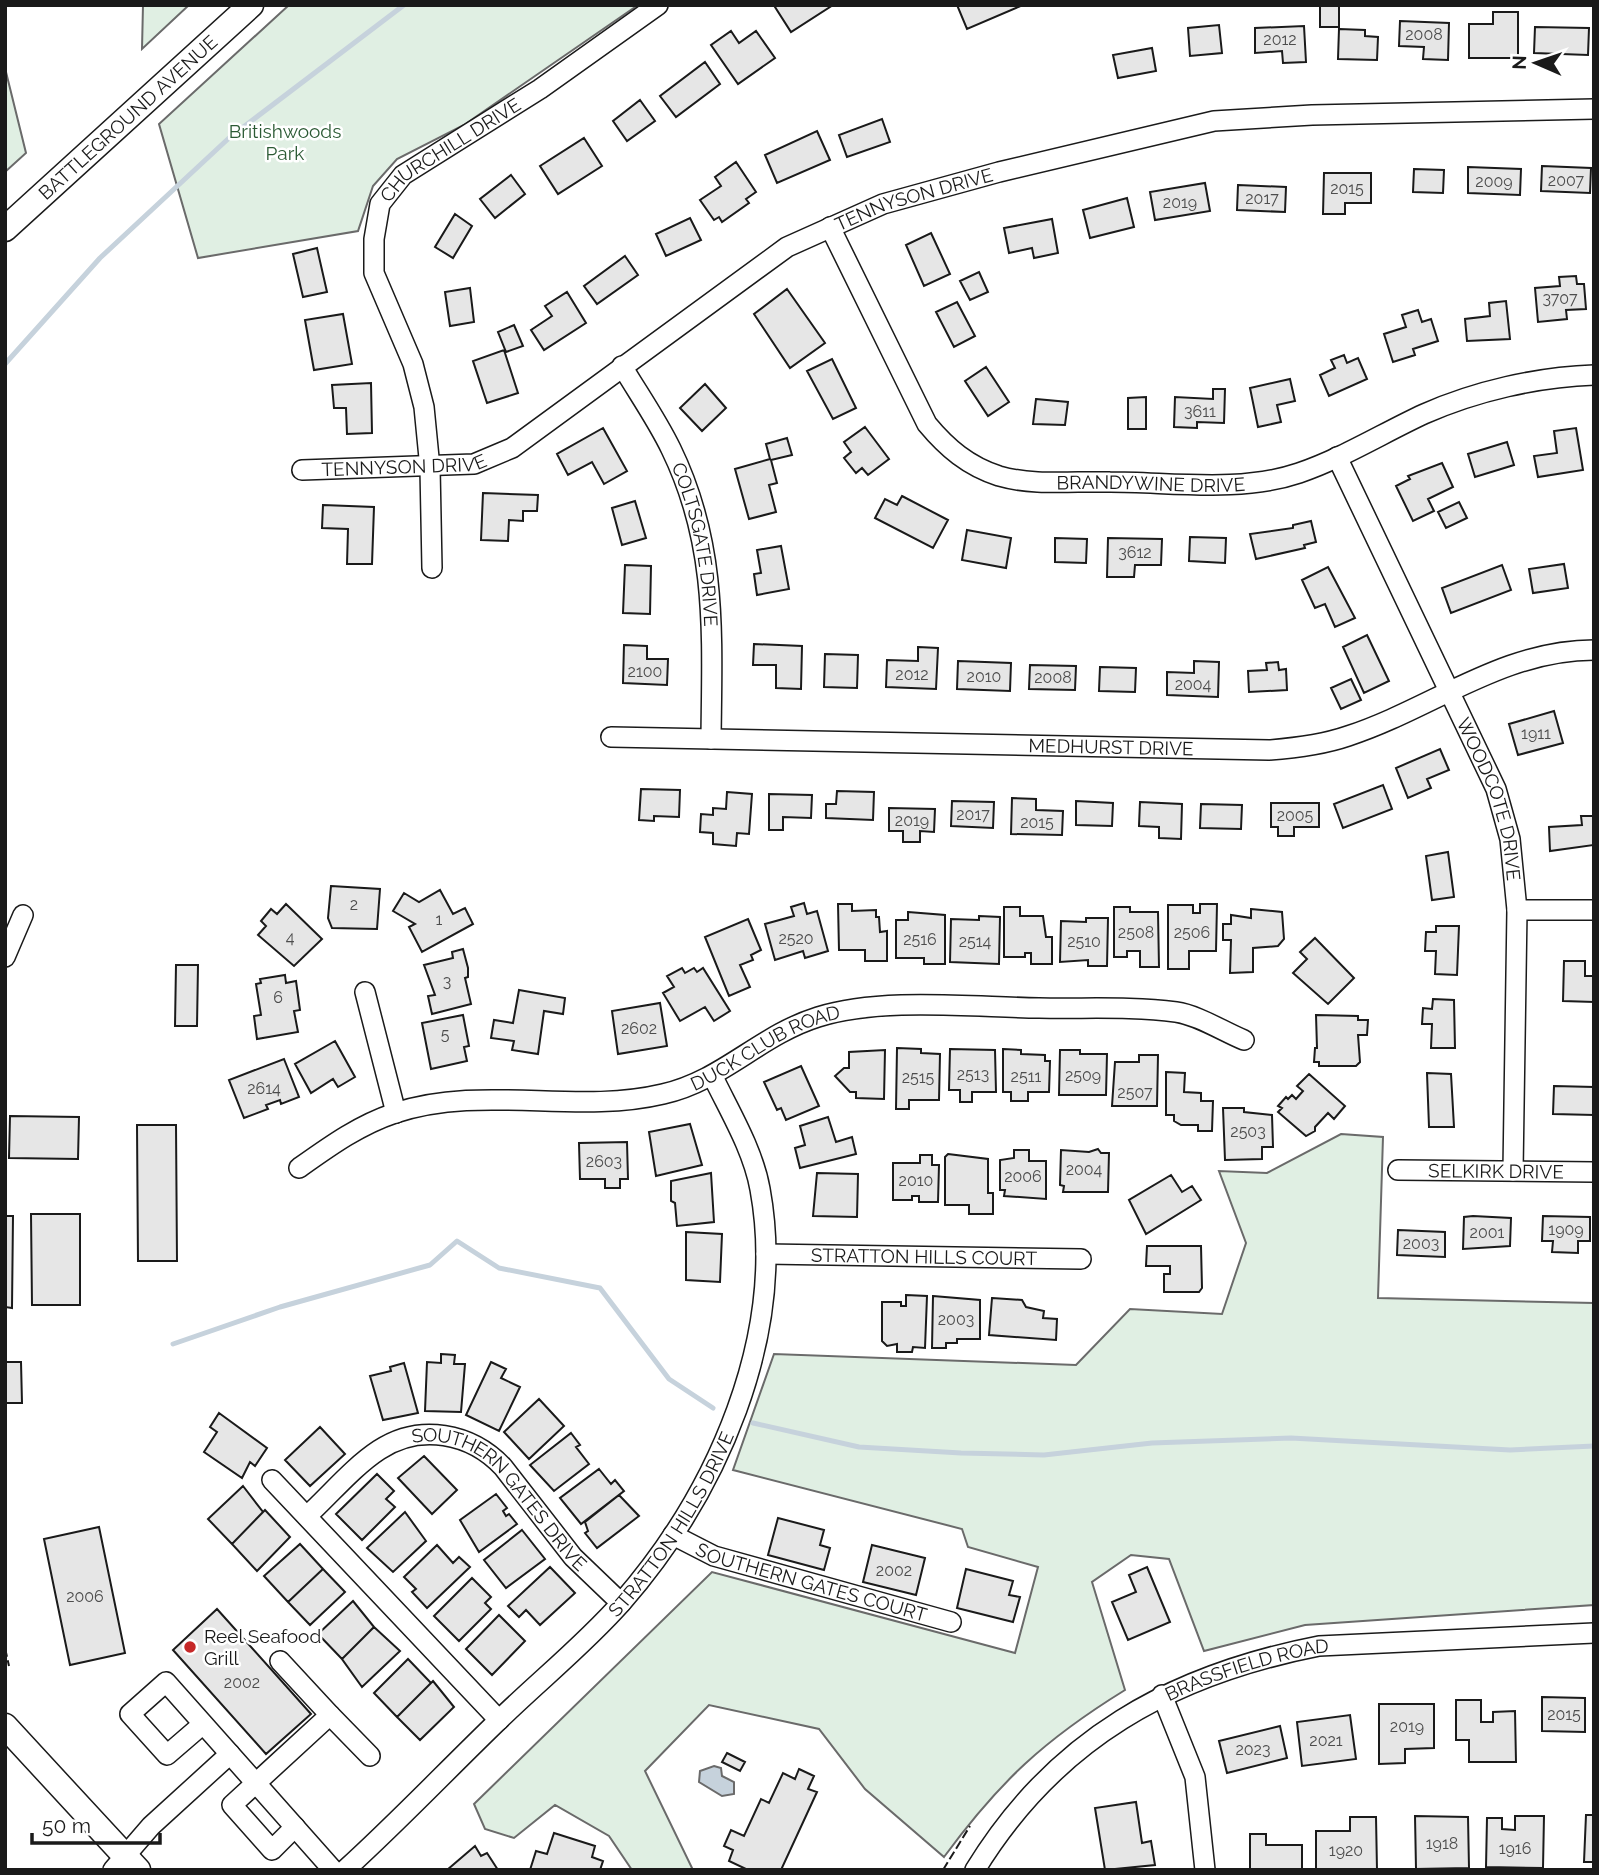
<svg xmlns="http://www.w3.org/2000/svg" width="1599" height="1875" font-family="Raleway,sans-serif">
<rect width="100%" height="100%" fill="#fff"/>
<path fill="#e0efe3" stroke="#6a6a6a" stroke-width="2" d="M143,5h46l-47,44z
M289,5h349l-174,120 -67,34 -24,27 -15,45 -160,27 -39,-134z
M5,68l21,85 -21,19z
M1341,1134l42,3 -5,161 216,5v302l-289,20 -101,26 -35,-92 -38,-4 -39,27 33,108c-81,50 -125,91 -181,167l-79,-68 -46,-60 -110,-24 -64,66 48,99h-61l-23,-34 -54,-31 -41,33 -29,-9 -11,-25 238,-232 303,81 23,-86 -70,-20 -6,-18 -229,-59 41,-116 302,11 54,-56 92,5 24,-71 -27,-72 48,2z"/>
<path fill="#c6d2dc" stroke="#6a6a6a" stroke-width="2" d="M714,1766l7,2 1,8 12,6v12l-12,2 -23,-14 1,-11z"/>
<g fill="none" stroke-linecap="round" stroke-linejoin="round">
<path stroke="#c6d2dc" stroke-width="5" d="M5,364l95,-106 129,-120 175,-133
M173,1344l107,-37 150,-42 27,-24 42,27 101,20 69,91 44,29
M753,1423l106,24 102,6 83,2 108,-12 139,-5 219,12 84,-4"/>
</g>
<path fill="#e6e6e6" stroke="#1a1a1a" stroke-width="2" d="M778,5h55l-42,27 -16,-25z
M957,5h66l-56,24z
M1320,5h19v22h-19z
M1493,12h25v46h-49v-34h24z
M1400,21l49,2 -1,37 -25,-1 1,-12 -25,-1z
M1219,25l3,28 -32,3 -2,-28z
M1304,26l2,36 -23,1 -1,-12 -27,2v-25z
M1535,27l54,1 -1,27 -54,-2z
M1339,29l26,1v6l13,1 -1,23 -39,-1z
M731,31l8,12 17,-12 19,27 -37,26 -27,-39z
M1152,48l4,23 -38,7 -5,-23z
M705,62l15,22 -44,33 -16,-21z
M640,100l15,21 -28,20 -14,-20z
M882,119l8,23 -43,15 -8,-22z
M817,131l13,29 -53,23 -12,-28z
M584,138l18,28 -44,28 -18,-28z
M736,162l20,30 -10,7 3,4 -27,19 -3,-5 -5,3 -14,-20 21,-14 -6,-9z
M1542,166l49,2 -1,25 -49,-2z
M1468,167l53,2 -1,26 -52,-2z
M1414,169l30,1 -1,23 -30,-1z
M1324,173h47v30h-26v11h-22z
M511,175l14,19 -30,24 -15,-19z
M1205,183l5,28 -55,9 -5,-28z
M1238,185l48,2 -1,25 -48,-2z
M1127,198l7,29 -44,11 -7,-28z
M455,214l17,12 -19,32 -18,-11z
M690,218l11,22 -35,16 -10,-22z
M1052,219l6,34 -24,5 -2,-10 -23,5 -5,-25z
M931,233l19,41 -26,12 -18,-41z
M317,248l10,44 -24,5 -10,-43z
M625,256l13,19 -41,29 -13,-18z
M979,272l9,20 -18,8 -10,-19z
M1576,276l1,8h7l2,25 -20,1 1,9 -29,3 -3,-34 25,-2 -1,-9z
M470,288l4,34 -24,4 -5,-34z
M787,289l38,54 -35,25 -36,-54z
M567,292l19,31 -42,27 -13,-20 21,-14 -7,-10z
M1506,301l4,38 -43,2 -2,-22 25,-3 -1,-13z
M957,302l18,34 -21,11 -18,-35z
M1418,310l4,12 9,-3 7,22 -25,8 2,6 -22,7 -9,-28 22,-7 -4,-12z
M343,314l9,50 -38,6 -9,-50z
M514,325l9,21 -17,6 -8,-20z
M504,350l14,43 -31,10 -14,-42z
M1344,355l3,8 11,-5 9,21 -38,17 -9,-21 15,-7 -4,-8z
M832,359l24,49 -23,11 -26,-48z
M986,367l23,35 -21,14 -23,-35z
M1290,379l5,22 -18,4 4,17 -23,5 -8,-39z
M371,383l1,50 -25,1 -1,-26h-12l-2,-23z
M705,384l21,24 -24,23 -22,-23z
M1213,389h12l-1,34 -27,-1v6l-23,-1 1,-30 38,2z
M1146,397v32h-18v-31z
M1036,399l32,3 -3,23 -32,-1z
M865,427l24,32 -21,16 -6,-7 -6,5 -12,-15 7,-6 -7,-10z
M603,428l24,43 -23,13 -12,-22 -24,13 -11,-21z
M1576,428l7,42 -45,7 -4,-21 23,-3 -3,-22z
M787,438l5,17 -21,5 6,23 -8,2 7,27 -27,7 -14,-50 35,-10 -4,-15z
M1507,442l7,23 -39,12 -7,-23z
M1442,463l11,24 -25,12 6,12 -21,10 -17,-35 14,-7 -2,-3z
M483,493l55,2 -1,16h-14v10l-14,-1 -1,21 -27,-1z
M902,496l46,24 -15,28 -58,-30 10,-19 12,6z
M635,501l11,37 -24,7 -10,-37z
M1459,502l8,16 -21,10 -8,-16z
M323,505l51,2 -2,57h-25l1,-35 -26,-1z
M1311,521l5,21 -12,3 1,3 -49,11 -6,-25 43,-6v-3z
M967,530l44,8 -5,30 -44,-8z
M1190,537l36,1 -1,25 -36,-2z
M1055,538l32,1 -1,24 -31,-1z
M1108,538l54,1 -1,26h-26l-1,12h-27z
M781,546l8,43 -32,6 -3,-21 7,-1 -4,-23z
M1564,564l4,24 -35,5 -4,-24z
M625,565l26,1 -1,48 -27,-1z
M1502,565l9,25 -60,23 -9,-25z
M1328,567l27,51 -20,9 -10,-23 -10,4 -13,-28z
M1367,635l22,46 -25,12 -21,-46z
M754,644l48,2 -1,43 -25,-1v-23h-23z
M624,645l23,1v13h21l-1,26 -44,-2z
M918,647l20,1 -2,41 -50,-2 1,-27 31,1z
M825,654l33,1 -1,33 -33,-1z
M958,661l53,2 -1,28 -53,-2z
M1194,661l25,1 -1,35 -51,-2v-23l27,1z
M1278,662l1,8 7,-1 1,21 -38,2 -1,-21 19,-1 -1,-7z
M1030,665l46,1 -1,24 -46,-1z
M1100,667l36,1 -1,24 -36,-1z
M1351,679l10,21 -20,9 -10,-21z
M1554,711l9,32 -45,12 -9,-31z
M1440,749l9,21 -22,9 4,9 -23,10 -12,-30z
M1383,785l9,24 -49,19 -9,-24z
M641,789l39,1 -1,27 -25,-1v5l-15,-1z
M837,791l37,1 -1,28 -47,-2v-14h10z
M727,792l25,2 -3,40 -12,-1 -1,13 -23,-2v-11l-13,-1 1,-18 12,1v-7l13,1z
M769,794l43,1 -1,23 -28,-1v13h-14z
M1012,798l24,1v11l27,1 -1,24 -51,-1z
M952,801l42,1 -1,26 -42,-2z
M1076,801l37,2 -1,23 -36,-1z
M1140,802l42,2 -1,35 -22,-1v-11l-20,-1z
M1271,803h48v24h-25v9h-16v-9h-7z
M1201,804l41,1 -1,24 -41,-1z
M889,808l46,1 -1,23 -14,-1v11h-17v-11h-14z
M1581,816h13v29l-44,6 -1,-24 33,-2z
M1448,852l6,45 -22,3 -6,-44z
M331,886l49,3 -3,40 -45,-1 -4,-10z
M440,890l13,24 12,-6 8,16 -51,28 -13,-25 6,-3 -22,-13 11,-18 15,9z
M804,903l3,11 10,-3 11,40 -23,7 -2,-7 -28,9 -10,-36 29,-8 -3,-9z
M286,904l36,35 -28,27 -36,-31 8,-9 -5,-5 10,-12 6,5z
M838,904h14v7l24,-1v7h3l1,15 7,-1v30h-22v-11h-26z
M1200,904h17l-1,47h-27v18h-21v-64h25v8h7z
M1004,907h16v9h23l3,21h6v27h-21v-11h-6v4h-21z
M1114,907h16v5h28l1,55h-19v-16h-13v6h-13z
M1251,909l31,3 2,27 -6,7 -25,2v24l-23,1 1,-33h-8v-16h8v-9l20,3z
M908,912l37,3v49h-21v-6h-28v-38h12z
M979,916l21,1 -1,47 -49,-2 1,-43 28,1z
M1086,918h22l-1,48h-19v-6l-28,2 1,-41 25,1z
M748,919l13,31 -10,5 2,5 -13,5 10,22 -21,9 -24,-59z
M1436,926h23l-2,49 -22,-1 1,-23h-11l1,-19h10z
M1315,938l39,40 -26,26 -35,-31 14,-14 -7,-7z
M463,949l5,19v9l-3,1 6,26 -39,10 -4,-18 7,-1 -11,-30 29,-7 -1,-6z
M1564,961h21v15h9v26l-31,-1z
M176,965h22l-1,61h-22z
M682,968l3,5 9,-5 3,4 6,-4 27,43 -16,10 -9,-14 -25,14 -17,-28 11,-6 -7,-11z
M285,975l1,8 10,-2 4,29 -6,1 4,21 -41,7 -3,-23 7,-1 -5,-31 5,-1 -1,-4z
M519,990l46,8 -2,16 -19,-3 -6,43 -26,-4 2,-9 -23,-3 3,-18 19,3z
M1433,999l21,1 1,48h-24l1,-24h-10l1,-16 9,1z
M660,1003l7,43 -49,8 -6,-43z
M463,1015l6,31 -5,1 3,14 -36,8 -9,-46z
M1316,1015l42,1v4h10l-1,15h-9l2,27 -4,4h-37v-4h-5l1,-14h2z
M335,1041l20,36 -17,10 -5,-8 -22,14 -16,-29z
M897,1048l24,1v4l19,1 -1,46h-30v9h-13z
M950,1049l45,1 1,42h-24v10h-12v-12h-11z
M1003,1049l18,1v4l24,1v6h5l-1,31h-21v9h-17v-9h-8z
M885,1050l-1,49 -28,-1v-6h-6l-15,-16 9,-8h5v-16z
M1060,1050h20v4h27l-1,41h-47z
M1139,1055h19l-1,51h-45l3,-44h24z
M284,1059l15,38 -18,7 -1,-4 -14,5 2,4 -24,9 -15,-38z
M801,1066l18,40 -33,14 -5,-12 -4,2 -13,-28z
M1166,1072l19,1 -1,19 17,1v8h12l-1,30h-14v-6h-17l-7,-4v-6h-8z
M1427,1073l24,1 3,53h-25z
M1309,1074l36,32 -11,13 -6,-6 -13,14v4l-9,5 -28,-24 4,-4 -4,-2 8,-9 2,2 4,-4 4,4 7,-8 -6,-5z
M1554,1086l40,1v28l-41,-1z
M1223,1108h21v4l28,3 1,32h-11v12l-37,1z
M10,1116l69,1 -1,42 -69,-1z
M828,1117l8,25 16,-5 4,17 -56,14 -5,-20 10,-3 -5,-19z
M690,1124l12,41 -46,11 -7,-44z
M137,1125h39l1,136h-39z
M627,1142l1,37h-8v9h-15v-9h-25l-1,-36z
M1098,1149l3,4h8l-1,39h-45l1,-6 -4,-1 1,-35 28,2z
M1014,1150h15v11h17v38l-42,-3 1,-6h-5v-30l14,-2z
M948,1154l40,5v34h5v21h-24v-9h-24v-48z
M920,1155h12v10h7l-1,37h-19v-6h-7v4h-19v-37h27z
M711,1173l3,49 -37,4 -2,-23 -4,-2v-20z
M817,1173l41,1 -1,43 -44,-1z
M1171,1175l11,17 10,-6 9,14 -55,34 -17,-34z
M31,1214h49v91h-48z
M5,1216h8l-1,92 -7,-1z
M1473,1216l38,2 -1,28 -47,3 1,-32z
M1543,1216l47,1v24h-12v12l-26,-1 1,-11h-11z
M1398,1230l47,2v25l-48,-2z
M686,1232l36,2 -2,48 -34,-2z
M1147,1246h54l1,42 -3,4h-35v-18h6v-8h-24z
M906,1295l21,1 -2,52 -12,-1 -1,5h-15v-8l-10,2 -5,-5v-39h19v4h5z
M933,1296l47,4v39h-23v4h-11v5h-14z
M992,1298l30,2 4,7 18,4 -1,7 14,1 -1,21 -67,-5z
M441,1354l14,1 -1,9h11l-4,48 -36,-1 2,-49 14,1z
M5,1362h16l1,41h-17z
M491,1362l15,7 -5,9 19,9 -21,44 -33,-16z
M404,1363l14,50 -35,7 -13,-44 21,-5 -1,-4z
M539,1399l25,27 -35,33 -25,-27z
M219,1413l48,35 -12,18 -5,-4 -8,16 -38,-26 13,-20 -7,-5z
M320,1427l25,27 -35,32 -25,-26z
M571,1433l9,12 -4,2 13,17 -35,27 -24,-26z
M424,1456l33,34 -25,24 -34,-36z
M599,1469l12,15 4,-4 9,11 -43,33 -21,-26z
M377,1474l17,17 -8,8 9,8 -33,33 -26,-26z
M243,1486l20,26 -31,32 -24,-25z
M496,1494l11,14 -4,3 3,5 3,-2 8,10 -38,28 -19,-32z
M619,1495l20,21 -42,32 -12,-15 3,-2 -3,-9z
M265,1510l25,27 -33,34 -25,-27z
M405,1512l21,29 -33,31 -26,-24z
M778,1518l46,12 -4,15 10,3 -6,22 -56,-15z
M99,1527l26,126 -55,12 -26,-126z
M522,1530l23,29 -39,29 -22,-28z
M300,1544l23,25 -35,33 -24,-26z
M437,1545l16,18 6,-6 11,10 -43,41 -15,-16 4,-3 -12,-12z
M872,1545l53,13 -9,37 -53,-13z
M550,1567l25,26 -35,32 -14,-15 -7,7 -11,-11z
M1147,1567l23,55 -42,18 -16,-38 24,-10 -7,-17z
M323,1569l22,23 -35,33 -22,-23z
M966,1569l47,12 -4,14 11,2 -7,25 -56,-14z
M472,1578l19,19 -6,6 6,6 -32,32 -25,-25z
M353,1601l21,26 -32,32 -24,-25z
M217,1609l94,105 -45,40 -93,-104z
M499,1615l26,26 -33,34 -26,-26z
M374,1627l26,24 -38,36 -20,-28z
M408,1659l23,24 -34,34 -23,-24z
M433,1681l21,26 -34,33 -23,-23z
M1542,1697l43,1v34l-43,-1z
M1456,1700h25v22h12v-10l22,-1 1,51h-47v-22h-13z
M1379,1704h55v44l-29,1v14l-26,1z
M1350,1715l6,44 -54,7 -5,-44z
M1280,1726l7,32 -60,15 -8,-32z
M727,1753l18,9 -5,9 -18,-9z
M799,1769l15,7 -6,13 9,3 -36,78h-33l-19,-9 4,-11 -9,-4 7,-16 13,6 17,-37 8,4 14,-30 12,6z
M1136,1802l6,41 9,-2 4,24 -50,5 -10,-62z
M1586,1815h8v47h-10z
M1415,1816l53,1 1,51 -53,1z
M1515,1816h29l-1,52 -57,-1 1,-49h15v11l13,1z
M1350,1817h26l1,53h-61v-39h34z
M554,1833l41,13 -3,11 11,4 -3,9h-70l6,-19 11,3z
M1250,1834h16v11h36v25h-52z
M475,1846l6,10 6,-3 11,17h-51z"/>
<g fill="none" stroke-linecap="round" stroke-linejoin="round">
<defs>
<g id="minor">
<path id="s1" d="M830,227l97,197c20,24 41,42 72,52 34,10 75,5 111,6 61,0 130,11 189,-9 44,-15 84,-40 125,-59 52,-23 113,-37 170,-39"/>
<path id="s2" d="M622,366c16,27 35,54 49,83 47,96 41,187 40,290"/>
<path id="s3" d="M1337,457l159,332 14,50 7,71 -4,261"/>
<path id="s4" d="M302,470l172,-6 38,-16 275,-201 96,-43 116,-32 215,-51 98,-6 282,-6"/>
<path id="s5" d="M432,568l-2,-100 -6,-61 -11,-43 -39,-91v-34l6,-35 23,-29 137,-86 118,-84"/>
<path id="s6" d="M611,737l658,13c27,-2 53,-5 79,-14 83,-27 154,-86 246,-86"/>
<path d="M1517,910h77"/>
<path d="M5,957l18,-42"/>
<path d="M365,992l31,121"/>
<path id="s7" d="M299,1168c31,-22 60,-43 96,-55 87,-29 180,2 268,-19 59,-13 97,-59 155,-77 63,-20 153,-10 221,-9 45,1 93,-2 137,4 22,3 48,20 68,28"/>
<path id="s8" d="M1398,1170l196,2"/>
<path id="s9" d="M766,1254l315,5"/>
<path d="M272,1480l227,240"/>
<path id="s10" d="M307,1516c23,-21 46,-49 72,-66 41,-27 92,-17 124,17l70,90 48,46"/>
<path id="s11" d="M673,1535l41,21 237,66"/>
<path d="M280,1661l50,54 -98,90 40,45 23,-23"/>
<path d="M1162,1695l33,82 10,93"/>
<path d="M330,1715l40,41"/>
<path d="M203,1724l-36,31 -37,-41 36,-32 64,72"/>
<path d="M113,1870l38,-44 79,-72 103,116"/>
<path id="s12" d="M345,1870c54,-49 103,-101 155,-151 40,-39 85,-75 122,-117 95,-109 165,-266 138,-413 -7,-39 -30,-77 -47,-112"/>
<path id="s13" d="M975,1870c80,-131 196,-195 344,-224l275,-13"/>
</g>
<g id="major">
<path id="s14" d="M5,229l246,-224"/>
<path d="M5,1726l133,144"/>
</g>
</defs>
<use href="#minor" stroke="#1a1a1a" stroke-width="22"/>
<use href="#major" stroke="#1a1a1a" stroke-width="27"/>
<use href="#minor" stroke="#fff" stroke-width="19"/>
<use href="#major" stroke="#fff" stroke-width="24"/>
<path stroke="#1a1a1a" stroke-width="2" stroke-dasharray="9 3.5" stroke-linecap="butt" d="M5,1648l4,18
M943,1870l27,-44"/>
</g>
<circle fill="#c62828" stroke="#fff" stroke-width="2.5" cx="190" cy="1647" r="7"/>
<g text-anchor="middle" stroke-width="5" stroke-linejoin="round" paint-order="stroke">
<g font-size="16" fill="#4d4d4d">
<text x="1424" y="40">2008</text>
<text x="1280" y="45">2012</text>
<text x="1566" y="186">2007</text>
<text x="1494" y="187">2009</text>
<text x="1347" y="194">2015</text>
<text x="1262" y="204">2017</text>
<text x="1180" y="208">2019</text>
<text x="1560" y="304">3707</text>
<text x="1200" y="417">3611</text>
<text x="1135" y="558">3612</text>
<text x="645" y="677">2100</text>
<text x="912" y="680">2012</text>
<text x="984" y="682">2010</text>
<text x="1053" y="683">2008</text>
<text x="1193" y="690">2004</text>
<text x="1536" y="739">1911</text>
<text x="973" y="820">2017</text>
<text x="1295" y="821">2005</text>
<text x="912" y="826">2019</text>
<text x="1037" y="828">2015</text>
<text x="354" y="910">2</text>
<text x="439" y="925">1</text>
<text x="1136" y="938">2508</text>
<text x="1192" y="938">2506</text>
<text x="290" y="943">4</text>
<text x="796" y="944">2520</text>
<text x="920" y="945">2516</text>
<text x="975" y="947">2514</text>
<text x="1084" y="947">2510</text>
<text x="447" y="987">3</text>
<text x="278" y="1003">6</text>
<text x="639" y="1034">2602</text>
<text x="445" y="1040">5</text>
<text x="973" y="1080">2513</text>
<text x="1083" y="1081">2509</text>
<text x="1026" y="1082">2511</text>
<text x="918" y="1083">2515</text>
<text x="264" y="1094">2614</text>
<text x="1135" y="1098">2507</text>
<text x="1248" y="1137">2503</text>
<text x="604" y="1167">2603</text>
<text x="1084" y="1175">2004</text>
<text x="1023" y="1182">2006</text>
<text x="916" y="1186">2010</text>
<text x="1566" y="1235">1909</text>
<text x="1487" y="1238">2001</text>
<text x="1421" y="1249">2003</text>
<text x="956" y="1325">2003</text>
<text x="894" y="1576">2002</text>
<text x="85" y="1602">2006</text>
<text x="242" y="1688">2002</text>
<text x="1564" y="1720">2015</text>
<text x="1407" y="1732">2019</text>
<text x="1326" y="1746">2021</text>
<text x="1253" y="1755">2023</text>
<text x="1442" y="1849">1918</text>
<text x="1515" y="1854">1916</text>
<text x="1346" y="1856">1920</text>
</g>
<g font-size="19" fill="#1a1a1a" stroke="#fff">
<text dy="7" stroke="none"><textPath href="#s14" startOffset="166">BATTLEGROUND AVENUE</textPath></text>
<text dy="7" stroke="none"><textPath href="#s5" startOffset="464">CHURCHILL DRIVE</textPath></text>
<text dy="7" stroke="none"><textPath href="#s4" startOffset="690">TENNYSON DRIVE</textPath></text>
<text dy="7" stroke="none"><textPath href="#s4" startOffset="102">TENNYSON DRIVE</textPath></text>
<text dy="7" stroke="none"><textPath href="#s1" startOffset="462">BRANDYWINE DRIVE</textPath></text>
<text dy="7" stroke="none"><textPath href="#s2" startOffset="196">COLTSGATE DRIVE</textPath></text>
<text dy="7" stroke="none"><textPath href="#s6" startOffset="500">MEDHURST DRIVE</textPath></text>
<text dy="7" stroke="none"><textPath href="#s3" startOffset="376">WOODCOTE DRIVE</textPath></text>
<text dy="7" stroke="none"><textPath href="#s7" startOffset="494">DUCK CLUB ROAD</textPath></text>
<text dy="7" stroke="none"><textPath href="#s8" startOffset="98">SELKIRK DRIVE</textPath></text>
<text dy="7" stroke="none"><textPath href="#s9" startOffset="158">STRATTON HILLS COURT</textPath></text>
<text dy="7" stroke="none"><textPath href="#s10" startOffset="248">SOUTHERN GATES DRIVE</textPath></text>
<text dy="7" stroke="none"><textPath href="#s12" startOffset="478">STRATTON HILLS DRIVE</textPath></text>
<text dy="7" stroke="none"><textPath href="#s11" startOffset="147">SOUTHERN GATES COURT</textPath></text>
<text dy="7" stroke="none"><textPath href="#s13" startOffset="348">BRASSFIELD ROAD</textPath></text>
</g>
<g font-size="19" fill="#2b5a34" stroke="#fff">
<text x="285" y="138">Britishwoods<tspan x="285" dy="22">Park</tspan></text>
</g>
<g font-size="19" fill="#1a1a1a" stroke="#fff" text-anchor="start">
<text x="204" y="1643">Reel Seafood<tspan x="204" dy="22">Grill</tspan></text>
</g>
</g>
<rect width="1599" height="1875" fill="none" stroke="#1a1a1a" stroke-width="14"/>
<g transform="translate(1536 63) rotate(272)" stroke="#ffffff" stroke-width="5" paint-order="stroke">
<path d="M0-5L12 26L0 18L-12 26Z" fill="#1a1a1a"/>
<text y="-10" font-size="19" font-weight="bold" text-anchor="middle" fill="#1a1a1a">N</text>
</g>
<path d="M32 1833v10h128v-10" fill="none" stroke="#1a1a1a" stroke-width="3.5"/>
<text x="42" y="1833" font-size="21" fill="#1a1a1a" stroke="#ffffff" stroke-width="5" paint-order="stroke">50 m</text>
</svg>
